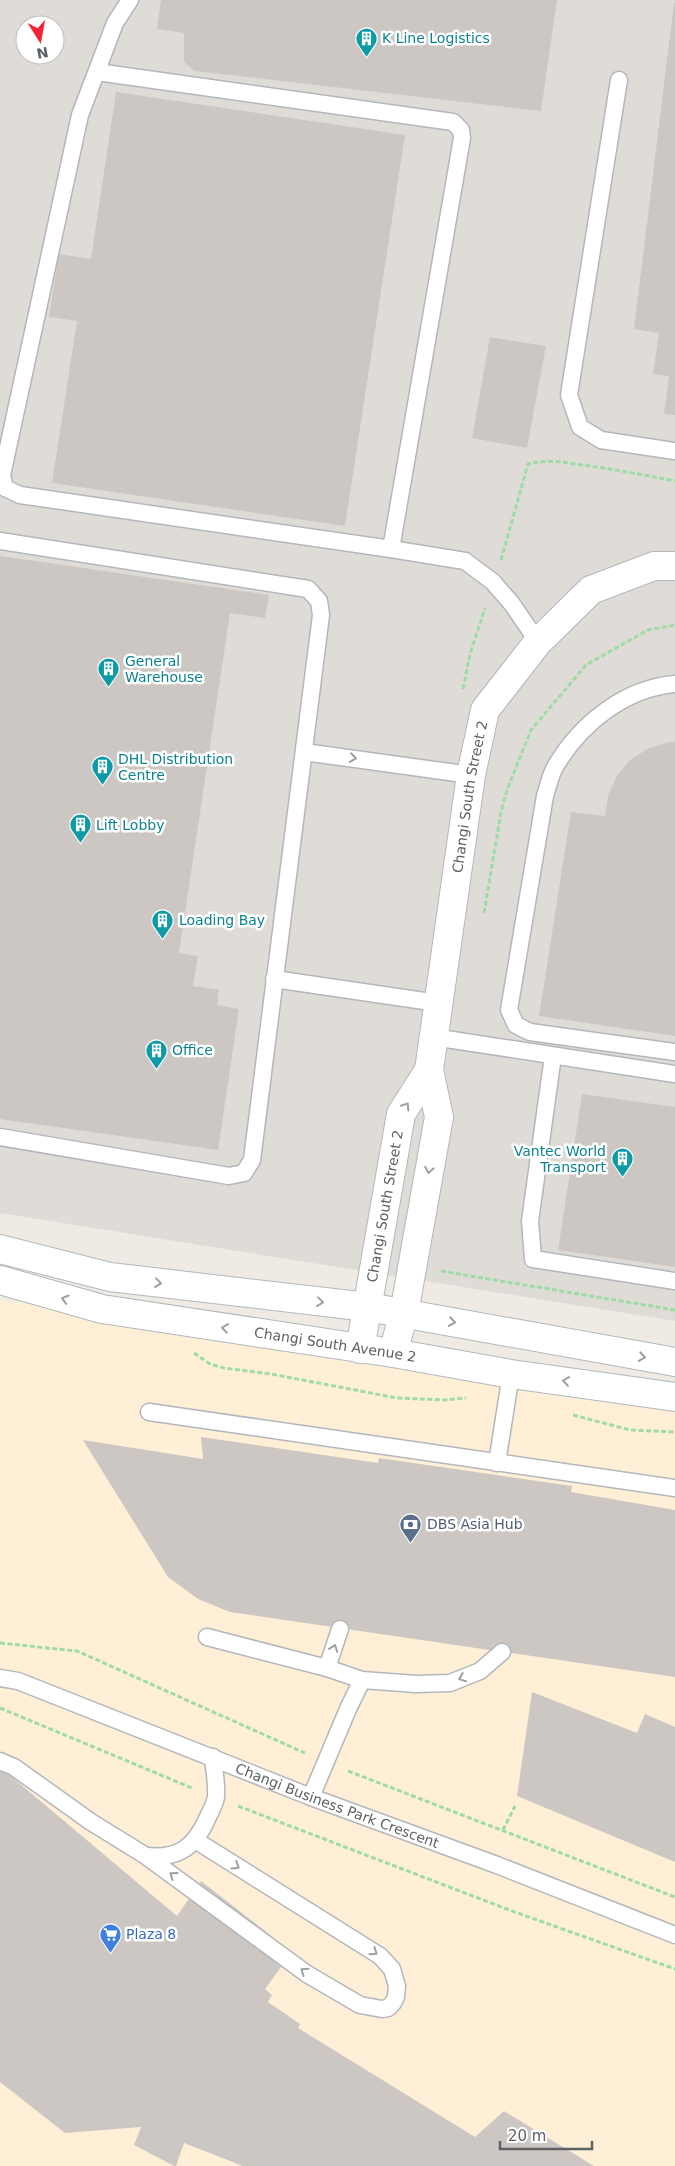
<svg xmlns="http://www.w3.org/2000/svg" width="675" height="2166" font-family="'DejaVu Sans',sans-serif">
<rect width="100%" height="100%" fill="#efeae3"/>
<path fill="#ffefd7" d="M0,1300l675,99v767h-675z"/>
<path fill="#dfdcd7" fill-rule="evenodd" d="M0,0h675v1321l-675,-108zM25,25h30v30h-30z"/>
<path fill="#ccc7c2" d="M161,0h396l-16,111 -346,-40 -11,-9v-29l-27,-4z
M674,3h1v412l-11,-1 5,-38 -16,-2 6,-41 -25,-4z
M116,92l289,43 -60,391 -293,-43 25,-162 -28,-4 10,-63 32,5z
M490,337l56,9 -19,102 -55,-10z
M0,556l269,39 -4,23 -35,-5 -51,340 19,3 -5,30 26,4 -2,15 22,4 -21,141 -218,-31z
M669,742h6v294l-136,-20 32,-204 34,4 3,-20 9,-20 13,-16 19,-12z
M582,1094l93,13v160l-117,-17z
M201,1437l177,26 1,-5 193,28 -1,6 104,18v167l-445,-65 -32,-13 -30,-22 -85,-137 120,19z
M532,1692l105,41 8,-19 30,13v135l-158,-66z
M0,1767l177,149 24,-35 91,71 -27,37 7,6 -4,7 32,22 -2,4 177,109 29,-26 90,55h-351l-59,-23 -8,23h-2l-40,-21 7,-18 -76,6 -65,-51z"/>
<g fill="none" stroke-linecap="round" stroke-linejoin="round">
<defs>
<g id="lane">
<path d="M130,0l-15,23 -35,92 -78,360 3,13 15,7 371,54 74,12 28,21 19,22 26,38"/>
<path d="M97,72l356,50 8,8 1,8 -71,411"/>
<path d="M619,80l-50,315 11,32 21,13 74,11"/>
<path d="M0,541l308,48 11,12 2,14 -69,545 -8,13 -15,3 -229,-39"/>
<path d="M675,684c-50,4 -95,40 -120,83 -5,9 -7,20 -10,29l-36,214 7,15 14,7 145,20"/>
<path d="M304,752l167,23"/>
<path d="M274,979l164,24"/>
<path d="M433,1037l242,37"/>
<path d="M553,1056l-23,165 3,38 142,22"/>
<path d="M149,1412l526,76"/>
<path d="M497,1463l14,-89"/>
<path d="M207,1637l120,31 35,12 54,4 34,-1 30,-12 22,-19"/>
<path d="M327,1668l13,-39"/>
<path id="s1" d="M0,1678l18,3 293,116 186,68 178,70"/>
<path d="M0,1761l14,6 77,55 55,34 161,118 53,31 22,4 6,-1 5,-5 3,-6 1,-11 -5,-17 -12,-13 -185,-116"/>
<path d="M311,1797l37,-88 14,-29"/>
<path d="M146,1856c32,3 48,-8 61,-37 3,-7 8,-15 9,-22 1,-13 -2,-27 -3,-40"/>
</g>
<g id="street">
<path id="s2" d="M360,1349l41,-235 28,-44"/>
<path id="s3" d="M393,1353l11,-40 35,-196 -10,-47 42,-295 14,-65 53,-68 53,-52 63,-24h21"/>
</g>
<g id="secondary">
<path d="M0,1249l110,28 258,30 307,55"/>
<path id="s4" d="M0,1280l102,29 291,44 118,21 164,23"/>
</g>
</defs>
<use href="#lane" stroke="#b3b7bb" stroke-width="19"/>
<use href="#street" stroke="#b3b7bb" stroke-width="30"/>
<use href="#secondary" stroke="#b2b8bc" stroke-width="30"/>
<path stroke="#9fdba5" stroke-width="3" stroke-dasharray="5 2.5" stroke-linecap="butt" d="M501,560l27,-96c18,-5 36,-2 54,1 31,4 62,10 93,16
M463,689l7,-35 15,-46
M484,913l17,-101 6,-22 24,-60 55,-65 62,-35 27,-5
M441,1271l234,39
M194,1353l16,11 14,4 47,6 126,24 47,2 22,-2
M573,1415l57,15 45,2
M0,1643l77,8 228,102
M0,1708l192,80
M348,1771l327,126
M238,1806l274,105 163,58
M503,1830l12,-24"/>
<use href="#lane" stroke="#fff" stroke-width="16"/>
<use href="#street" stroke="#fff" stroke-width="28"/>
<use href="#secondary" stroke="#fff" stroke-width="28"/>
</g>
<defs><path id="oneway-chevron" d="M-2-3.5L2.5 0L-2 3.5" fill="none" stroke-width="1.6" stroke-linecap="round" stroke-linejoin="round" transform="scale(1.25)"/></defs>
<g stroke="#9da0a3">
<use href="#oneway-chevron" transform="translate(353 758) rotate(8)"/>
<use href="#oneway-chevron" transform="translate(406 1106) rotate(-57)"/>
<use href="#oneway-chevron" transform="translate(429 1170) rotate(100)"/>
<use href="#oneway-chevron" transform="translate(158 1283) rotate(7)"/>
<use href="#oneway-chevron" transform="translate(65 1299) rotate(-164)"/>
<use href="#oneway-chevron" transform="translate(320 1302) rotate(7)"/>
<use href="#oneway-chevron" transform="translate(452 1322) rotate(11)"/>
<use href="#oneway-chevron" transform="translate(225 1328) rotate(-171)"/>
<use href="#oneway-chevron" transform="translate(642 1357) rotate(9)"/>
<use href="#oneway-chevron" transform="translate(566 1381) rotate(-172)"/>
<use href="#oneway-chevron" transform="translate(334 1648) rotate(-70)"/>
<use href="#oneway-chevron" transform="translate(462 1678) rotate(159)"/>
<use href="#oneway-chevron" transform="translate(236 1866) rotate(32)"/>
<use href="#oneway-chevron" transform="translate(173 1875) rotate(-144)"/>
<use href="#oneway-chevron" transform="translate(374 1952) rotate(35)"/>
<use href="#oneway-chevron" transform="translate(304 1971) rotate(-145)"/>
</g>
<defs>
<symbol id="building-pin" viewBox="-11 -11 22 30"><path d="M0 17L-7.5 6A9.5 9.5 0 1 1 7.5 6Z" fill="#0f9aa8" stroke="#fff"/><path d="M-4-6H4V6H1V3H-1V6H-4ZM-2.5-4.3h1.7v1.8h-1.7ZM.8-4.3h1.7v1.8H.8ZM-2.5-1h1.7V.8h-1.7ZM.8-1h1.7V.8H.8Z" fill="#fff"/></symbol>
<symbol id="bank-pin" viewBox="-11 -11 22 30"><path d="M0 17L-7.5 6A9.5 9.5 0 1 1 7.5 6Z" fill="#5c6f8a" stroke="#fff"/><path d="M-6-4H6V4H-6ZM0-2.3a2.3 2.3 0 1 0 0 4.6a2.3 2.3 0 1 0 0-4.6Z" fill="#fff"/></symbol>
<symbol id="supermarket-pin" viewBox="-11 -11 22 30"><path d="M0 17L-7.5 6A9.5 9.5 0 1 1 7.5 6Z" fill="#3f7fe0" stroke="#fff"/><path d="M-6-5.5h2.5l.6 2H6L4.5 2H-2.5L-4.4-4H-6ZM-1.5 3.2a1.3 1.3 0 1 0 .1 0ZM3 3.2a1.3 1.3 0 1 0 .1 0Z" fill="#fff"/></symbol>
</defs>
<g fill-rule="evenodd">
<use href="#building-pin" x="354" y="26" width="25" height="34"/>
<use href="#building-pin" x="96" y="656" width="25" height="34"/>
<use href="#building-pin" x="90" y="754" width="25" height="34"/>
<use href="#building-pin" x="68" y="812" width="25" height="34"/>
<use href="#building-pin" x="150" y="908" width="25" height="34"/>
<use href="#building-pin" x="144" y="1038" width="25" height="34"/>
<use href="#building-pin" x="610" y="1146" width="25" height="34"/>
<use href="#bank-pin" x="398" y="1512" width="25" height="34"/>
<use href="#supermarket-pin" x="98" y="1922" width="25" height="34"/>
</g>
<g text-anchor="middle" stroke-width="5" stroke-linejoin="round" paint-order="stroke">
<g font-size="14" fill="#0d838f" stroke="#fff" text-anchor="start">
<text x="382" y="43">K Line Logistics</text>
<text x="125" y="666">General<tspan x="125" dy="16">Warehouse</tspan></text>
<text x="118" y="764">DHL Distribution<tspan x="118" dy="16">Centre</tspan></text>
<text x="96" y="830">Lift Lobby</text>
<text x="179" y="925">Loading Bay</text>
<text x="172" y="1055">Office</text>
<text x="606" y="1156" text-anchor="end">Vantec World<tspan x="606" dy="16">Transport</tspan></text>
</g>
<g font-size="14" fill="#5b6165" stroke="#fff">
<text dy="5" stroke="none"><textPath href="#s3" startOffset="565">Changi South Street 2</textPath></text>
<text dy="5" stroke="none"><textPath href="#s2" startOffset="145">Changi South Street 2</textPath></text>
<text dy="5" stroke="none"><textPath href="#s4" startOffset="342">Changi South Avenue 2</textPath></text>
<text dy="5" stroke="none"><textPath href="#s1" startOffset="361">Changi Business Park Crescent</textPath></text>
</g>
<g font-size="14" fill="#4e5e75" stroke="#fff" text-anchor="start">
<text x="427" y="1529">DBS Asia Hub</text>
</g>
<g font-size="14" fill="#366cbe" stroke="#fff" text-anchor="start">
<text x="126" y="1939">Plaza 8</text>
</g>
</g>
<g transform="translate(40 40) rotate(169)"><circle r="24" fill="#ffffff" stroke="#bdc0c1"/>
<path d="M0-4L9 19L0 12L-9 19Z" fill="#f62134"/>
<text y="-8" font-size="14" font-weight="bold" text-anchor="middle" fill="#5b6165">N</text>
</g>
<path d="M500 2141v8h92v-8" fill="none" stroke="#5b6165" stroke-width="2.5"/>
<text x="508" y="2141" font-size="15" fill="#5b6165" stroke="#ffffff" stroke-width="4" paint-order="stroke">20 m</text>
</svg>
